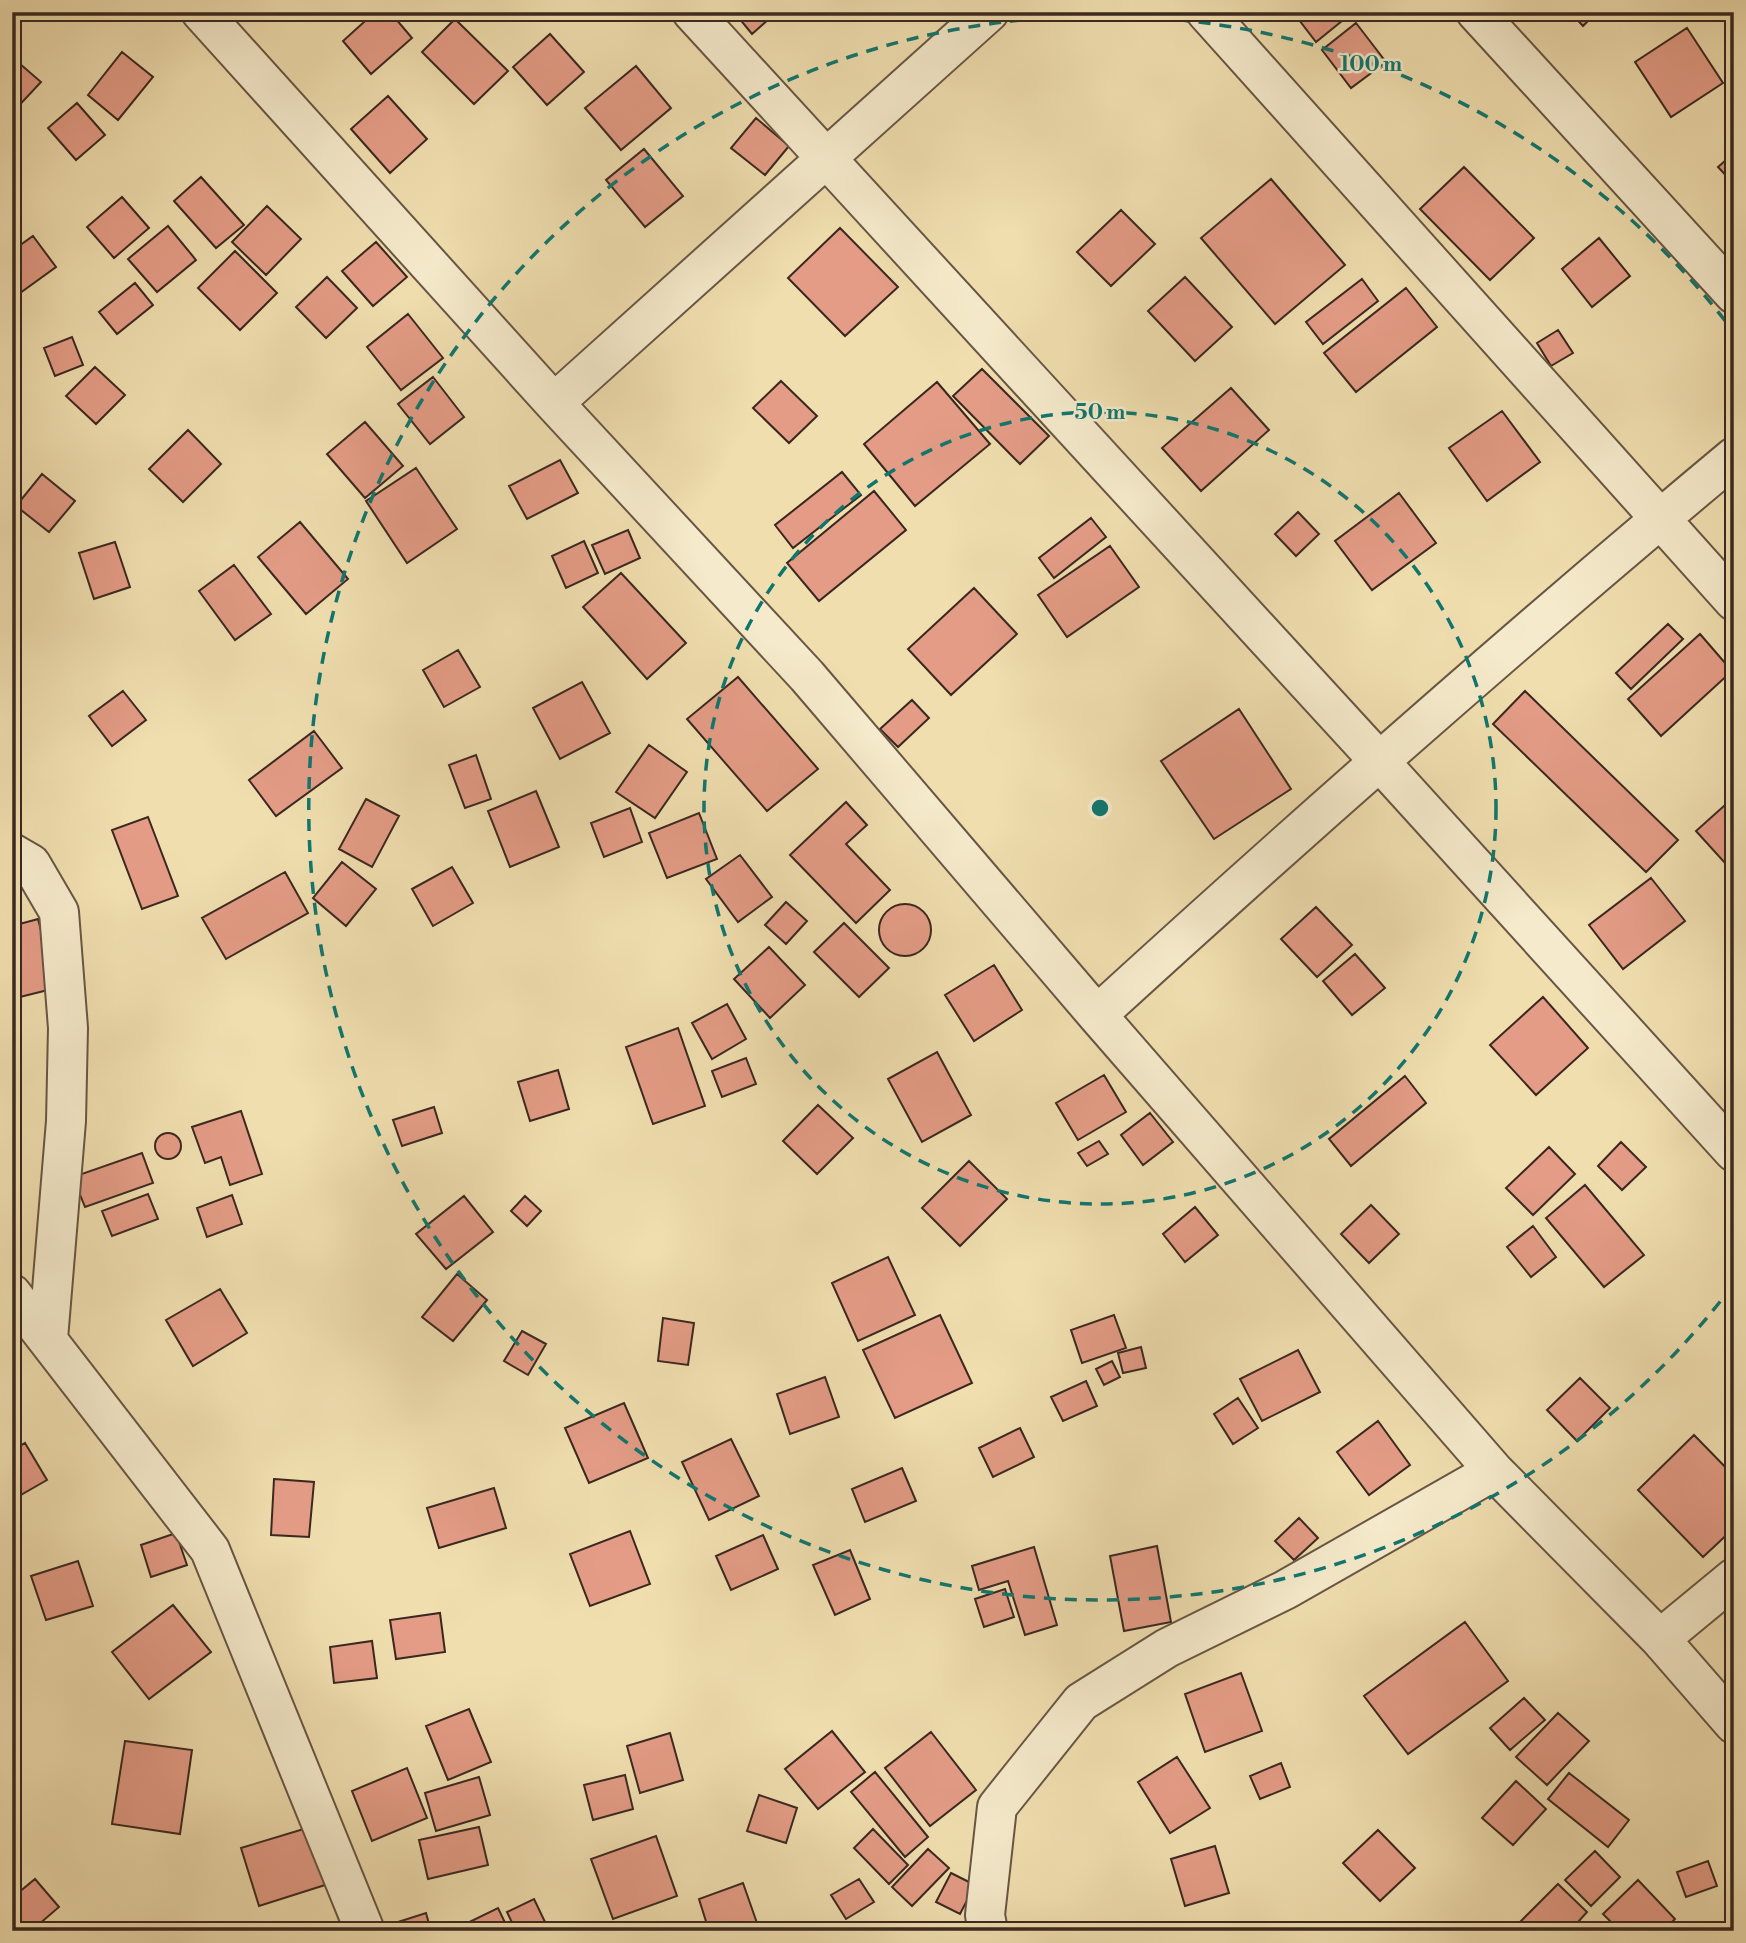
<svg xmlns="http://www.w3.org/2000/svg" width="1746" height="1943" font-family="'Libre Bodoni',serif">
<rect width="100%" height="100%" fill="#f0deaf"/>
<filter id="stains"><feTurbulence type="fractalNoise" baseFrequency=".00286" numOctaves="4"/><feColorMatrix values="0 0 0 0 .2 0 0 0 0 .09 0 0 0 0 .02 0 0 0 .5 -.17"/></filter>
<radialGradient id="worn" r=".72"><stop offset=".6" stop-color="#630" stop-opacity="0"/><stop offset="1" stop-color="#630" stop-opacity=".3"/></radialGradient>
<path fill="#e49c86" stroke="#3a2820" stroke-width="2" d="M375,12h15l22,26 -41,36 -28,-33z
M734,12h43l-25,22z
M1293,12h60l-37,30z
M1570,12h27l-14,14z
M455,19l53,52 -34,33 -52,-52z
M1356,23l30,39 -35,26 -29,-38z
M1687,28l36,55 -52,34 -36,-55z
M550,34l34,38 -37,33 -34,-38z
M122,52l31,25 -35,43 -30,-25z
M12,57l29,25 -29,31z
M636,66l35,42 -50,42 -36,-42z
M388,96l39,43 -37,34 -39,-44z
M77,103l28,32 -29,25 -28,-32z
M756,118l33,28 -24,29 -34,-27z
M644,149l39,47 -38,31 -39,-47z
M1734,153v31l-16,-17z
M1464,167l70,71 -44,42 -70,-71z
M201,177l43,48 -28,23 -42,-47z
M1271,179l74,86 -70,59 -74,-86z
M122,197l27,31 -35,30 -27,-31z
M267,206l34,33 -35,36 -34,-33z
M1121,210l34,34 -44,42 -34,-34z
M168,226l28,34 -39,32 -29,-33z
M840,228l58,59 -53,49 -57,-58z
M33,236l23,31 -36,26 -8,-11v-31z
M1599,238l31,38 -38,31 -30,-38z
M376,242l31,35 -34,29 -31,-35z
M235,251l42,42 -37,37 -42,-42z
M327,277l30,31 -31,30 -30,-31z
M1185,277l47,50 -37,34 -47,-50z
M1362,279l16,22 -55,43 -17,-22z
M135,283l18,22 -36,29 -18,-22z
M1406,288l31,39 -81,65 -32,-39z
M408,314l35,44 -42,32 -34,-43z
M1558,330l15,23 -22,13 -14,-23z
M72,337l11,28 -28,11 -11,-28z
M95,367l30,28 -29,29 -30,-28z
M982,369l67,67 -29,28 -67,-68z
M433,377l31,40 -34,27 -32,-40z
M781,381l36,35 -28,27 -36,-35z
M937,382l53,62 -75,62 -51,-62z
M1231,388l38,42 -68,61 -39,-43z
M1502,411l38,51 -53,39 -38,-53z
M365,422l38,44 -38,32 -38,-44z
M188,430l33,34 -38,38 -34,-33z
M560,460l18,33 -51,26 -18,-33z
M416,468l41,61 -50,34 -41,-62z
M842,472l19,23 -68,53 -18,-23z
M42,474l33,27 -26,31 -33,-26z
M874,491l32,39 -87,71 -32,-38z
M1399,493l37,50 -64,47 -37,-49z
M1298,512l21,22 -23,22 -21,-22z
M1091,518l15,19 -52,41 -15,-20z
M300,522l48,57 -42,35 -48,-57z
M628,530l12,28 -35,16 -13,-29z
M584,541l14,32 -32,15 -14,-32z
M115,542l15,45 -36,12 -15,-46z
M1110,546l29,41 -72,50 -29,-42z
M234,565l37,49 -36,26 -36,-49z
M621,573l65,70 -39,36 -64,-72z
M974,588l43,46 -66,61 -43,-46z
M1668,624l15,15 -52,50 -15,-16z
M1700,634l32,37 -71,65 -33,-37z
M458,650l22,37 -36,20 -21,-37z
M738,677l80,92 -51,42 -80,-92z
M582,682l28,51 -50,26 -27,-51z
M123,691l23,29 -34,26 -23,-30z
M1525,691l153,149 -32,32 -153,-148z
M912,700l17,18 -31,29 -18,-18z
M1239,709l52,80 -77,50 -53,-78z
M314,731l28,37 -66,48 -27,-36z
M649,745l38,27 -32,46 -39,-26z
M476,755l15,44 -26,9 -16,-43z
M536,791l23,56 -49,20 -22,-56z
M1734,797v76l-38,-42z
M366,799l33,17 -27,51 -33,-18z
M846,802l21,23 -21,19 44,46 -34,33 -66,-68z
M630,808l12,34 -38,15 -13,-34z
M699,813l18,46 -50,19 -18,-45z
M148,817l30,79 -36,13 -30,-79z
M740,855l32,42 -34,25 -32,-43z
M342,862l34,27 -30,37 -33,-28z
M452,867l21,36 -40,23 -21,-37z
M285,872l23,41 -82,46 -24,-41z
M1651,878l34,43 -62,48 -34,-44z
M786,902l21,19 -21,23 -21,-19z
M879 930a26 26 0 1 1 52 0a26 26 0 1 1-52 0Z
M1316,907l36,38 -35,32 -36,-38z
M38,919l18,69 -44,11v-73z
M844,923l45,45 -30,29 -45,-45z
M769,947l36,38 -35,33 -36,-39z
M1355,954l30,34 -33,27 -29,-34z
M994,965l28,45 -48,31 -29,-46z
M1543,997l45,51 -52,47 -46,-50z
M727,1004l19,35 -34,20 -20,-36z
M678,1028l27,78 -52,18 -27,-77z
M937,1052l34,63 -49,27 -34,-63z
M746,1058l10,26 -34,13 -10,-26z
M558,1070l11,39 -39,12 -12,-39z
M1104,1075l22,37 -48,28 -22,-37z
M1405,1076l21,27 -75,63 -22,-27z
M818,1105l35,33 -36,36 -34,-33z
M434,1107l8,26 -40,13 -9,-26z
M241,1111l21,63 -32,11 -9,-28 -16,6 -13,-36z
M1150,1113l23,29 -30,23 -22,-30z
M155 1146a13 13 0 1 1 26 0a13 13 0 1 1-26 0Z
M1099,1141l9,13 -21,12 -9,-13z
M1621,1142l25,25 -24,23 -24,-24z
M1549,1147l26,27 -42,41 -27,-27z
M142,1153l11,30 -68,24 -12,-30z
M969,1161l38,38 -47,47 -38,-38z
M1585,1185l59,70 -40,32 -58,-69z
M148,1194l10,25 -46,17 -10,-25z
M232,1195l10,29 -35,13 -10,-29z
M464,1196l29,36 -47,37 -30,-35z
M525,1196l16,15 -14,15 -16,-15z
M1371,1205l28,29 -30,29 -28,-29z
M1195,1207l23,28 -33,27 -22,-28z
M1533,1226l23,31 -25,20 -24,-30z
M888,1257l27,58 -57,26 -26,-58z
M457,1274l30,26 -34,41 -31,-24z
M220,1289l27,44 -54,33 -27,-46z
M940,1315l32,68 -77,35 -32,-68z
M1114,1315l12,33 -44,15 -11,-33z
M663,1318l31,5 -6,42 -30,-4z
M522,1331l24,13 -18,31 -24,-14z
M1141,1347l5,21 -23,5 -5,-20z
M1298,1350l22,42 -58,29 -22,-42z
M1112,1361l8,16 -16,8 -8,-16z
M825,1377l14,40 -49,17 -13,-40z
M1580,1378l30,30 -33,33 -30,-31z
M1086,1381l11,25 -34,15 -12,-24z
M1238,1398l20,30 -25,16 -19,-30z
M624,1403l24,55 -59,25 -24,-55z
M1378,1421l32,44 -41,30 -32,-43z
M1020,1428l14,29 -41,20 -14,-29z
M1694,1435l40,41v52l-31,29 -65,-67z
M731,1439l28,57 -50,24 -27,-58z
M25,1443l22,37 -35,20v-49z
M902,1468l14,33 -51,21 -13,-33z
M274,1479l40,3 -5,55 -38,-2z
M494,1488l12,40 -67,20 -12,-40z
M1299,1518l19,20 -24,22 -19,-19z
M630,1531l20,53 -60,22 -20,-52z
M176,1533l11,32 -36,12 -10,-32z
M763,1535l15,34 -47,21 -15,-34z
M1157,1546l14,76 -47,9 -14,-75z
M1034,1547l23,78 -32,10 -17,-54 -29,9 -7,-24z
M850,1550l20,49 -35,16 -22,-50z
M78,1561l15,45 -47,14 -15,-44z
M1005,1589l9,28 -30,10 -9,-28z
M173,1605l38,47 -62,47 -37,-47z
M440,1613l5,39 -49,7 -6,-39z
M1465,1622l43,59 -100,73 -44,-58z
M372,1641l5,37 -43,5 -4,-36z
M1241,1673l21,58 -57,21 -20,-58z
M1524,1698l21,22 -35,30 -20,-22z
M469,1709l22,53 -43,18 -22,-54z
M1558,1713l31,28 -42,44 -31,-28z
M832,1731l33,41 -47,37 -33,-40z
M931,1732l45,58 -46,36 -45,-58z
M670,1733l13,47 -43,13 -13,-47z
M125,1741l67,9 -12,84 -68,-10z
M1177,1757l33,51 -40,25 -32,-51z
M1281,1763l9,24 -30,12 -10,-23z
M407,1768l20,50 -55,23 -20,-50z
M875,1772l53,65 -23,20 -54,-65z
M1569,1773l60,47 -21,27 -60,-48z
M625,1775l8,34 -40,11 -9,-35z
M479,1777l11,38 -54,16 -11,-38z
M1516,1781l30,28 -33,36 -31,-27z
M759,1795l38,13 -11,35 -39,-12z
M479,1827l9,38 -60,14 -9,-39z
M307,1828l18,57 -66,21 -18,-58z
M873,1829l35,36 -19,19 -35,-36z
M1378,1830l37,38 -35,33 -37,-38z
M656,1836l21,60 -64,23 -22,-60z
M1215,1846l14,47 -44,13 -14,-47z
M928,1849l21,19 -37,38 -20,-19z
M1595,1851l25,26 -29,29 -26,-26z
M1708,1861l9,25 -31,11 -9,-25z
M951,1873l24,12 -15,29 -24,-12z
M35,1879l24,28 -28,24h-13l-6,-7v-26z
M859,1879l15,23 -28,17 -15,-24z
M1638,1880l37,39 -12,12h-43l-17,-17z
M743,1883l14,40 -24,8h-24l-10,-32z
M1558,1884l29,28 -17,19h-41l-9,-9z
M534,1899l12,25 -14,7h-16l-9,-19z
M498,1908l11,23h-58z
M426,1913l5,18h-34l-2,-8z
M1226,1923l4,8h-21z"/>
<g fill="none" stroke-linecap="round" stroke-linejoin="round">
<defs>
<path id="street" d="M201,12l353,391 253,273 290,339 397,456 166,168 74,85
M692,12l688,750 354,390
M1206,12l528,589
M1476,12l258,282
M554,403l435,-391
M12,853l19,11 28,48 9,116 -2,93 -18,218
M1097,1015c208,-190 420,-377 637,-558
M12,1294l198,256 155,381
M1660,1639l74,-61
M988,1931l-3,-16 12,-108 84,-105 86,-54 118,-58 209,-119"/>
</defs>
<use href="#street" stroke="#685644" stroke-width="42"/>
<use href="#street" stroke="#f5eacb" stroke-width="38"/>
</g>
<g fill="none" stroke="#0f766e" stroke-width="3.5" stroke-dasharray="12 9">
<circle cx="1100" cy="808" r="396"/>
<path d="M1733 1285A792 792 0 1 1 1733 331"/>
</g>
<circle cx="1100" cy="808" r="10" fill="#0f766e" stroke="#f5eacb" stroke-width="3.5"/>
<g font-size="21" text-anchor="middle" font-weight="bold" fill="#0f766e" stroke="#f5eacb" stroke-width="5" stroke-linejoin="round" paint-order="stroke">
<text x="1371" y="71">100 m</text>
<text x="1100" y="419">50 m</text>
</g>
<rect width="1746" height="1943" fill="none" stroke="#f0deaf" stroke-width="42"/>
<rect x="14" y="14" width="1718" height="1915" fill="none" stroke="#3a2820" stroke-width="3.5"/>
<rect x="21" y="21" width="1704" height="1901" fill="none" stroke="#3a2820" stroke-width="2"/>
<rect width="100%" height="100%" filter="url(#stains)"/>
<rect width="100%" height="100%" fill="url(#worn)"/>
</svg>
